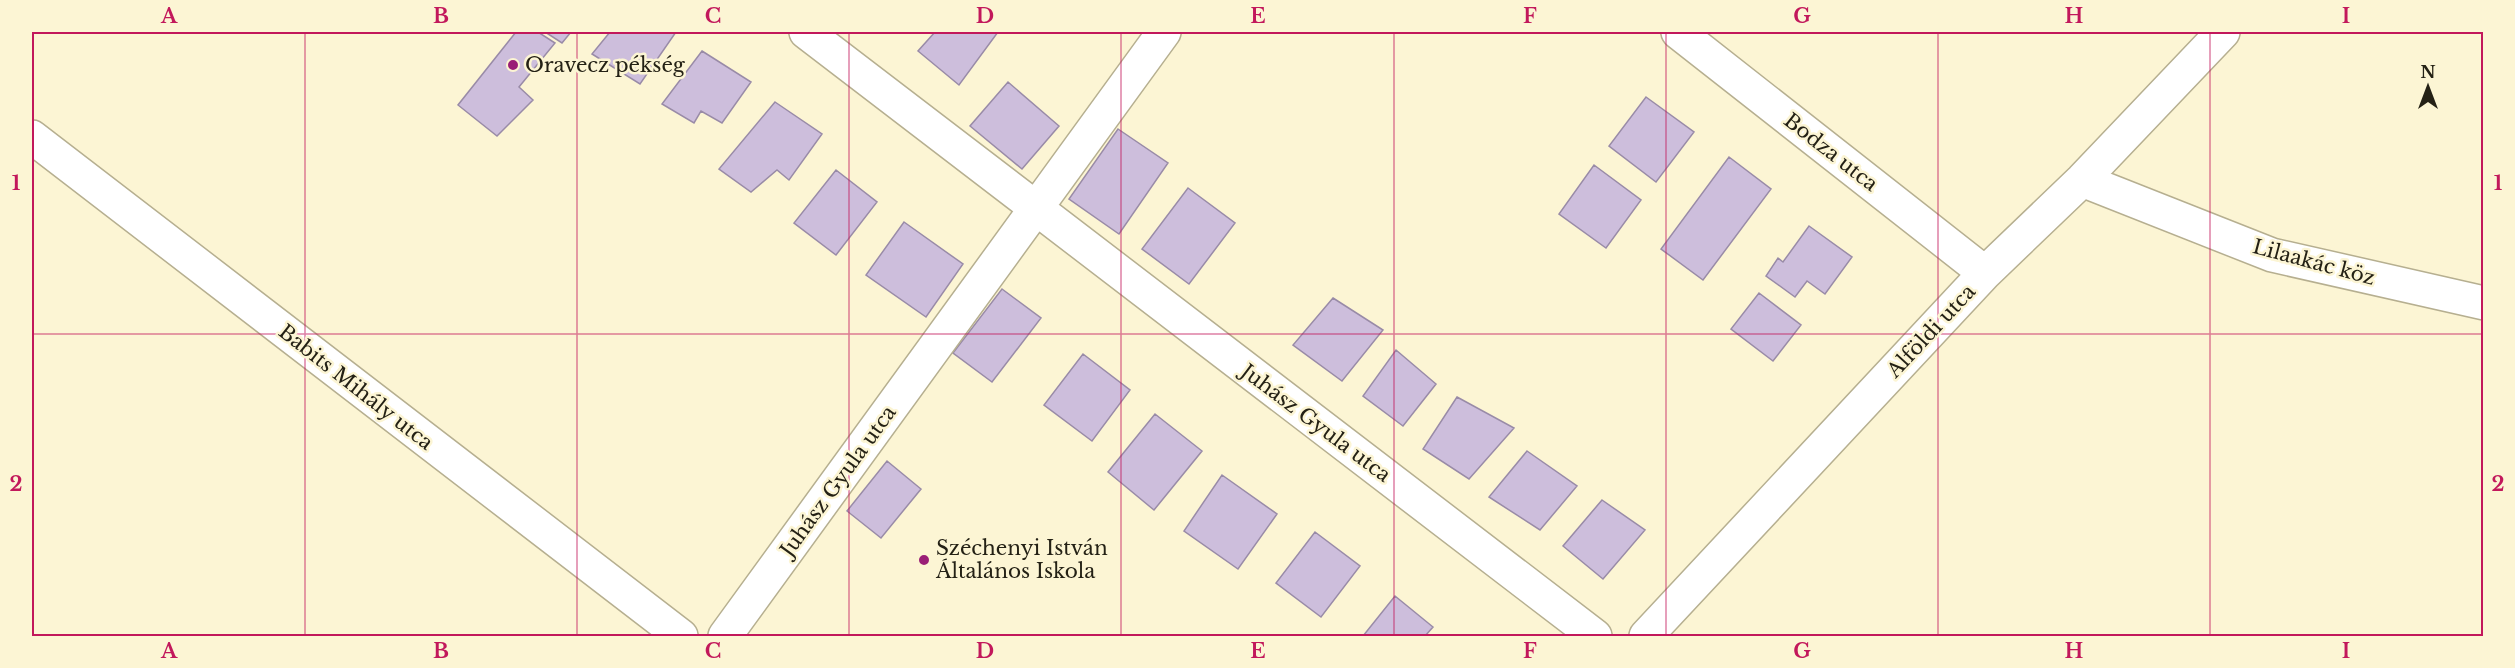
<svg xmlns="http://www.w3.org/2000/svg" width="2515" height="668" font-family="'Libre Baskerville',serif">
<rect width="100%" height="100%" fill="#fcf5d4"/>
<path fill="#cdbedc" stroke="#998ba7" stroke-width="1.5" d="M516,32h22l17,11 -36,44 14,13 -36,36 -39,-31z
M545,32h26l-9,11z
M610,32h66l-36,52 -48,-30z
M935,32h63l-39,53 -41,-34z
M702,51l49,31 -29,41 -21,-12 -7,12 -32,-19z
M1008,82l51,44 -37,43 -52,-43z
M1646,97l48,35 -38,50 -47,-36z
M775,102l47,32 -33,46 -12,-10 -26,22 -32,-23z
M1118,129l50,34 -49,71 -50,-35z
M1729,157l42,32 -68,91 -42,-31z
M1594,165l47,35 -35,48 -47,-34z
M836,170l41,32 -41,53 -42,-32z
M1188,188l47,35 -46,61 -47,-35z
M904,222l59,42 -37,53 -60,-42z
M1809,226l43,31 -27,37 -18,-13 -12,16 -29,-21 12,-18 5,4z
M1002,289l39,29 -49,64 -39,-29z
M1759,293l42,32 -28,36 -42,-32z
M1333,298l50,32 -41,51 -49,-36z
M1396,350l40,34 -33,42 -40,-30z
M1083,354l47,36 -38,51 -48,-36z
M1457,397l57,31 -45,51 -46,-30z
M1155,414l47,37 -48,59 -46,-38z
M1527,451l50,35 -37,44 -51,-33z
M887,461l34,28 -40,49 -34,-27z
M1222,475l55,39 -39,55 -54,-38z
M1602,500l43,30 -42,49 -40,-33z
M1315,532l45,34 -39,51 -45,-34z
M1395,596l38,31 -8,9h-62z"/>
<g fill="none" stroke-linecap="round" stroke-linejoin="round">
<defs>
<path id="minor" d="M806,32l789,604
M1678,32l307,241
M32,137l649,499
M2082,180l190,75 212,48
M725,636l439,-604
M1646,636l339,-363 97,-93 141,-148"/>
</defs>
<use href="#minor" stroke="#b6af90" stroke-width="36"/>
<use href="#minor" stroke="#fff" stroke-width="33"/>
</g>
<path fill="none" stroke="#c2185b" stroke-width="1.5" stroke-opacity="0.55" d="M305,32v604M577,32v604M849,32v604M1121,32v604M1394,32v604M1666,32v604M1938,32v604M2210,32v604M32,334h2452"/>
<g fill="#9a1e76" stroke="#fcf5d4" stroke-width="2">
<circle cx="513" cy="65" r="6"/>
<circle cx="924" cy="560" r="6"/>
</g>
<g text-anchor="middle" stroke-width="5" stroke-linejoin="round" paint-order="stroke">
<g font-size="20" fill="#242115" stroke="#fcf5d4" text-anchor="start">
<text x="525" y="72">Oravecz pékség</text>
<text x="936" y="555">Széchenyi István<tspan x="936" dy="23">Általános Iskola</tspan></text>
</g>
<g font-size="20" fill="#242115" stroke="#fcf5d4">
<text transform="translate(1831 152) rotate(38)" y="7">Bodza utca</text>
<text transform="translate(2314 262) rotate(15)" y="7">Lilaakác köz</text>
<text transform="translate(1931 331) rotate(-47)" y="7">Alföldi utca</text>
<text transform="translate(356 387) rotate(38)" y="7">Babits Mihály utca</text>
<text transform="translate(1316 423) rotate(37)" y="7">Juhász Gyula utca</text>
<text transform="translate(838 481) rotate(-54)" y="7">Juhász Gyula utca</text>
</g>
</g>
<rect width="2515" height="668" fill="none" stroke="#fcf5d4" stroke-width="66"/>
<g transform="translate(2428 87)" stroke="#fcf5d4" stroke-width="4.5" paint-order="stroke">
<path d="M0-4.5L10 22L0 15L-10 22Z" fill="#242115"/>
<text y="-9" font-size="16" font-weight="bold" text-anchor="middle" fill="#242115">N</text>
</g>
<rect x="33" y="33" width="2449" height="602" fill="none" stroke="#c2185b" stroke-width="2"/>
<g font-size="20" text-anchor="middle" font-weight="bold" fill="#c2185b">
<text x="169" y="23">A</text>
<text x="441" y="23">B</text>
<text x="713" y="23">C</text>
<text x="985" y="23">D</text>
<text x="1258" y="23">E</text>
<text x="1530" y="23">F</text>
<text x="1802" y="23">G</text>
<text x="2074" y="23">H</text>
<text x="2346" y="23">I</text>
<text x="16" y="190">1</text>
<text x="2498" y="190">1</text>
<text x="16" y="491">2</text>
<text x="2498" y="491">2</text>
<text x="169" y="658">A</text>
<text x="441" y="658">B</text>
<text x="713" y="658">C</text>
<text x="985" y="658">D</text>
<text x="1258" y="658">E</text>
<text x="1530" y="658">F</text>
<text x="1802" y="658">G</text>
<text x="2074" y="658">H</text>
<text x="2346" y="658">I</text>
</g>
</svg>
